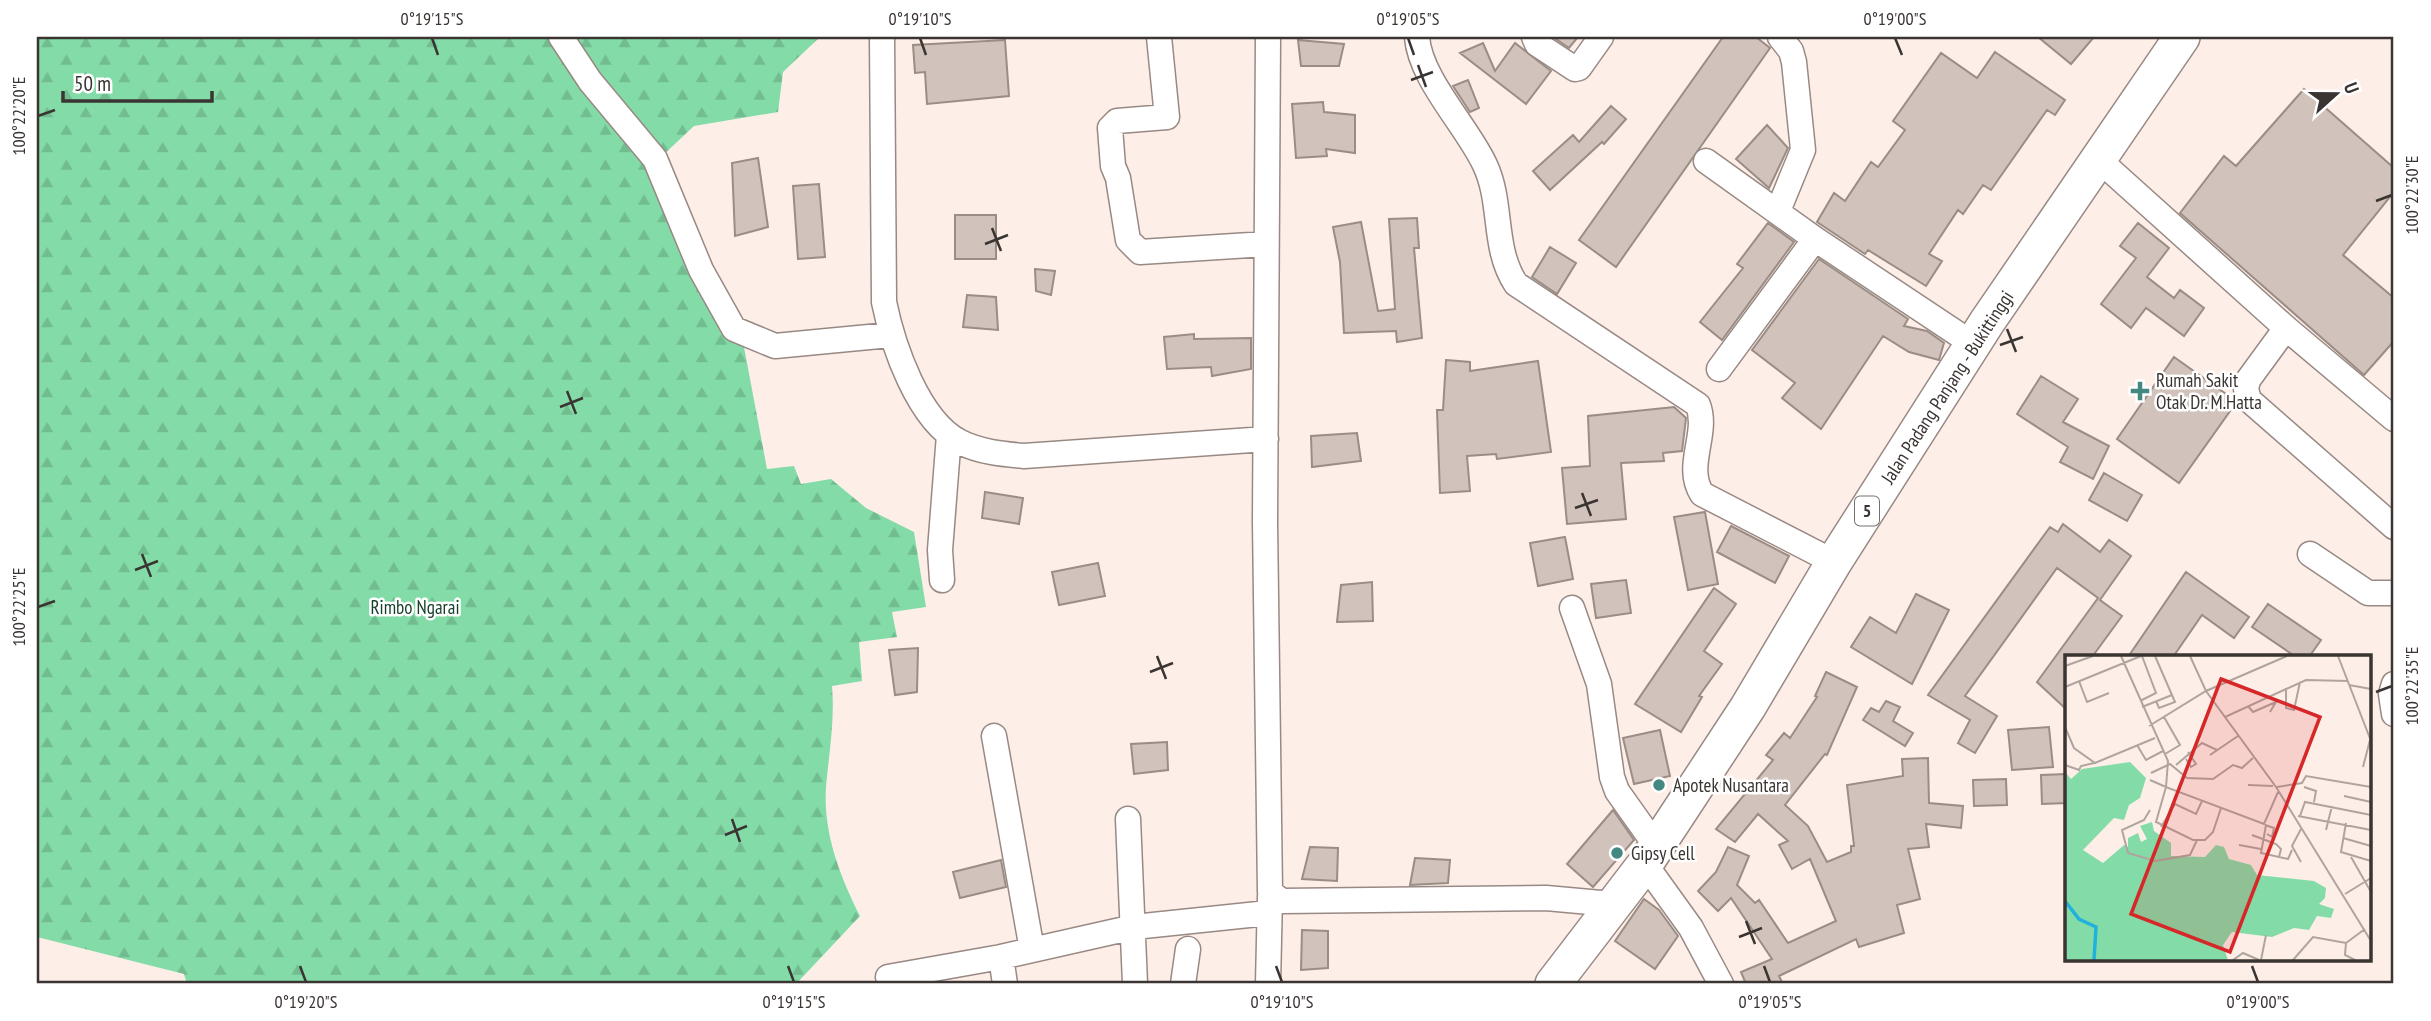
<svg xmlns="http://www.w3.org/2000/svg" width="2431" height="1021" font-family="'PT Sans Narrow',sans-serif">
<defs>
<pattern id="forest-firs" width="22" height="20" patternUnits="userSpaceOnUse" patternTransform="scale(1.75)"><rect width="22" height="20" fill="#83dca7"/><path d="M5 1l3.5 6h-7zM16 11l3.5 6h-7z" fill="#72bd90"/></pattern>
</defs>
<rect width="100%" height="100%" fill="#feeee8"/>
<path fill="url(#forest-firs)" d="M37,37h783l-37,35 -5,40 -84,14 -34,32 69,180 15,9 23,122 27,-3 7,18 30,-5 35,29 48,24 12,75 -34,5 5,25 -38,5 3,39 -30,5c3,36 -3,66 -6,101 -3,46 14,89 34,129l-64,68h-609l-3,-10 -147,-37z"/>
<path fill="#d1c3bb" stroke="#9a8d85" stroke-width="2" d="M1553,37h25l-9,11z
M1723,37h33l14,11 -154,219 -37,-27z
M2038,37h56l-23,27z
M1005,40l4,56 -82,8 -2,-32 -10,1 -2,-28z
M1298,40l46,4 -5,22h-38z
M1483,43l12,28 20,-28 36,28 -25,33 -66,-51z
M1995,52l70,48 -10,15 -8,-5 -56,80 -8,-5 -20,29 -5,-4 -29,44 13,7 -16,25 -58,-36 -3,4 -48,-32 17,-29 11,8 26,-39 7,5 27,-37 -12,-9 48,-68 36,25z
M1468,80l11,28 -9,4 -17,-26z
M2304,89l90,79v24l-51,63 51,43v43l-30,34 -184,-162 44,-57 12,10z
M1323,102l1,10 31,3v38l-29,-4 1,7 -31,2 -4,-54z
M1611,106l15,13 -22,25 -2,-2 -52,48 -17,-19 40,-36 6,7z
M1767,125l21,23 -19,40 -33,-29z
M758,158l10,69 -33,9 -3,-73z
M819,184l6,73 -27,2 -5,-73z
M955,215h41v44h-41z
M1417,218l2,30h-5l8,90 -25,4 -1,-11 -52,2 -4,-71 -7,-35 28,-5 17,89 17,-2 -6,-90z
M1768,223l26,19 -72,98 -22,-18 43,-54 -6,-4z
M2138,223l31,25 -22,29 27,21 6,-8 24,18 -20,28 -38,-28 -15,20 -30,-24 35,-46 -16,-12z
M1550,247l26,16 -19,31 -25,-17z
M1819,259l89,60 -4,7 23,5 17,12 -5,17 -30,-8 -26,-16 -62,93 -39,-31 13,-15 -43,-33z
M1035,269l20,2 -4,24 -15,-4z
M967,295l29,2 2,33 -35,-3z
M1194,334v5l57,-1v31l-39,7 -1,-9 -44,2 -3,-32z
M2174,357l59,42 2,5 -56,79 -62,-44z
M1446,360l24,2v9l68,-10 13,91 -54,7 -1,-5 -29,2 3,35 -30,2 -3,-83h6z
M2041,376l37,23 -15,23 46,24 -16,33 -33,-17 8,-15 -51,-33z
M1674,407l12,11 -4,33 -19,2 1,8 -43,2 5,56 -59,5 -5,-56 28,-2 -2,-50z
M1357,433l4,28 -49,6 -1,-31z
M2104,473l38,22 -15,26 -38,-21z
M985,492l38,6 -4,26 -37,-6z
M1705,512l13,72 -30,6 -14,-73z
M2063,524l37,28 9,-12 22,16 -31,44 22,16 -30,41h-25v53l-30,-28 61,-84 -41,-30 -92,128 32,20 -22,37 -17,-10 12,-23 -42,-25 122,-168 8,5z
M1731,526l58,30 -14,27 -58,-31z
M1565,537l8,42 -35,7 -8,-43z
M1098,563l7,33 -46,9 -7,-33z
M2186,572l63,45 -15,21 -32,-23 -29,42h-45z
M1626,580l5,33 -35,5 -5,-34z
M1372,582l1,39 -36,1 4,-37z
M1714,588l22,16 -32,47 18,13 -23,32 3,1 -21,35 -46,-28z
M1916,594l33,16 -37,74 -61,-37 19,-30 26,16z
M2268,604l53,36 -12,17h-13l-44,-30z
M918,648l-1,44 -22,3 -6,-45z
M1826,672l31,15 -30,68 -2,-1 -40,51 23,21 19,36 24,-10v-6h3l-7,-61 56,-9 -1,-17 26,-1 1,45 34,3 -2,22 -35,-4 3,23 -21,2 12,50 -23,6 7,28 -45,14 -3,-8 -77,37 4,8h-37l-5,-12 31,-13 -41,-61 -13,13 -20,-20 18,-19 12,-25 21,9 -12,29 18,18 4,-3 29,43 48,-22 -26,-62 -18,10 -13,-24 9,-4 -30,-27 -23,28 -19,-13 57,-69 -7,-5 18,-22 6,5 27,-41 -2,-1z
M1886,701l14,6 -7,14 20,12 -8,13 -42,-26 8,-12 8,4z
M2049,727l4,40 -41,3 -4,-40z
M1660,730l10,46 -36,8 -11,-46z
M1167,742l1,28 -34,4 -3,-30z
M2067,774v29l-25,1 -1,-29z
M2006,779l1,26 -33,1 -1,-26z
M1613,810l21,30 -41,47 -26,-23z
M1310,847l28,1 -1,33 -35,-2z
M1415,858l35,2 -2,23 -38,2z
M1001,860l5,27 -46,11 -7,-26z
M1644,899l15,11 19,26 -23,33 -40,-28z
M1302,930l26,1v37l-27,2z"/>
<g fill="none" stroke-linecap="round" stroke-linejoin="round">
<defs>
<path id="minor" d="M561,37l29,44 65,78 46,111 33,59 41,17 115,-11
M882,37l2,265c9,44 34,118 76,140 20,10 42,12 64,14l242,-17
M1159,37l8,80 -50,4 -7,7 3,38 5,12 10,62 12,12 126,-8
M1268,37l-3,485 5,370 12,9 264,-3 66,6
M1417,37c3,42 50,89 68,128 18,38 7,83 31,119l182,121c11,29 -14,61 4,89l132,68
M1534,37l3,7 38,25 4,-1 22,-31
M2098,159l188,169 108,91
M1706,161l109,78 158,105
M1778,211l25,-61 -9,-88 -3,-11 -11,-14
M2286,328l-38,52 -2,9 3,11 145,127
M1719,369l96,-130
M2310,554l58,39h26
M942,580l-2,-30 9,-115
M1572,608l27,76 13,93 5,14 39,55
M2394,684l-3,10 3,20
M994,736l38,214
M1128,819l7,165
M1645,864l46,64 30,56
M888,977l113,-20
M1005,984l-4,-27 133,-30 134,-14
M1183,984l5,-35
M1268,984l2,-88"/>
<path id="highway" d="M1553,984l92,-120 103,-157 86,-145 153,-240 195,-285"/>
</defs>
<use href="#minor" stroke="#988984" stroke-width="27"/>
<use href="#highway" stroke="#988984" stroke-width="38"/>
<use href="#minor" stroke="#fff" stroke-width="24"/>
<use href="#highway" stroke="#fff" stroke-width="35"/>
</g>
<path fill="none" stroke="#3a3432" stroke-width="2.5" d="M432,38l6,17M920,38l6,17M1408,38l6,17M1895,38l7,17M1418,65l8,22M1411,80l22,-8M38,116l17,-6M2376,201l16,-6M992,228l9,23M985,244l23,-9M2007,329l9,23M2000,345l23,-8M567,391l9,23M560,407l23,-9M1582,493l9,23M1575,508l23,-8M142,554l9,23M135,570l23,-9M38,607l17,-6M1157,656l9,23M1150,672l23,-9M2376,692l16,-6M732,819l8,23M725,835l22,-9M1746,921l9,23M1739,937l23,-9M300,966l6,16M788,966l6,16M1276,966l6,16M1764,966l6,16M2252,966l6,16"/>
<g fill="#438981" stroke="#fff" stroke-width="2.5">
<path d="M2136.5 380.5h7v7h7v7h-7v7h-7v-7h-7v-7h7z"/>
<circle cx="1659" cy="785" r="7"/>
<circle cx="1617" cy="853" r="7"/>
</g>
<g text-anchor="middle" stroke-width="5" stroke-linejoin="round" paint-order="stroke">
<rect fill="#fff" stroke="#757170" stroke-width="2" x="1855" y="496.5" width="24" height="29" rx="5"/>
<g font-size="18" font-weight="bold" fill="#3a3432">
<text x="1867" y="517">5</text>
</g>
<g font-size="19" fill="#3a3432" stroke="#fff" text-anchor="start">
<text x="2156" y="387">Rumah Sakit<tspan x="2156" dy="22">Otak Dr. M.Hatta</tspan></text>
<text x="1673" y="792">Apotek Nusantara</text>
<text x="1631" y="860">Gipsy Cell</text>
</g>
<g font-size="19" fill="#3a3432" stroke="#fff">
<text transform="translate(1947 387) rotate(-57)" y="7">Jalan Padang Panjang - Bukittinggi</text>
</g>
<g font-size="19" fill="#133e27" stroke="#fff">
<text x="415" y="614">Rimbo Ngarai</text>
</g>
</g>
<g transform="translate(2065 655)">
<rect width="306" height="306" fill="#feeee8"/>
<path d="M65,107l16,16 -6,20 -11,7 -5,15 -10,-2 -31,32 20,13 21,-18 4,2v-9l10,-5 3,9 6,-3 -7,-13 12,-4 2,9 17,12v13l34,1 11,-12 8,2 5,12 22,6 6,10 57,6 12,7 -1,10 -6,6 15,5 -3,9 -14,-2 -8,14 -15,-2 -22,9 -40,-5 -9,13 5,15h-163v-188l6,7 11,-10z" fill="#83dca7"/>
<path fill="none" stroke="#21b1dd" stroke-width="3.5" d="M0,246l14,18 17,8 -2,33"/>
<path fill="none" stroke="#b0a49f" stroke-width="2" d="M56,1l47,105 -2,26 -16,-7M90,1l20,46 -16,6 -3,-7M125,1l16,35 70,96 95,154M273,1l33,85M0,11l28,-10M14,26l8,21 22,-9M284,30l22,4M0,32l76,-31M221,33v20l8,2 6,-28M75,46l16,-8 -14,-37M183,51l5,6 23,-10 -6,10M77,52l30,-12M99,62l16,28 -15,9M160,62l81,-37 42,1M84,71l57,-35 81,-35M0,72l9,21 21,15 60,-25M72,90l9,15 17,-9M145,100l28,-19M121,104l5,8 5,-3 -8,-12M0,110l14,5 2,-4 13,-3M111,110l26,-22 15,7M298,112l7,-27M86,118l19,-9 17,14 26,1 20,-14 9,3 11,-10M183,130l25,1M212,132l25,-4 4,-7 65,11M239,132l12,4 -2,11M279,141l27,6M156,153l-8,24 -8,8h-12l-37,-18 10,-35 98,37 14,-32M85,155l-6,10 -22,10 6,23 27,8 35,-6 7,-15M233,161l73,14M235,161l5,-14 66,13M281,168l-5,29 30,9M200,170l9,3 -2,9 -5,-3M201,170l-5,28 27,6 4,-9M96,172l14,-23 21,10 6,-13M261,175l6,-24M187,180l24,9 5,5 -2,8M278,183l28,8M174,190l22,4M286,202l20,35M236,207l-9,-16 9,-17M280,239l26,-16M281,288l-1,12 10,5M168,305l10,-7 16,7M196,305l5,-25M228,305l20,-23 33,6 19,-14"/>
<path fill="#d62828" fill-opacity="0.15" stroke="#d62828" stroke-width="3.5" d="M156,24l99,38 -90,235 -99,-38z"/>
<rect width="306" height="306" fill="none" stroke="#3a3432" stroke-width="3.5"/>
</g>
<rect width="2431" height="1021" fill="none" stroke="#ffffff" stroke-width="77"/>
<g transform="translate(2336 94) rotate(69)" stroke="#ffffff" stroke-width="5" paint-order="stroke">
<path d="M0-5L12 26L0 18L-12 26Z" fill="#3a3432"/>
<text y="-10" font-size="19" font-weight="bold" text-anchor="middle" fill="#3a3432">U</text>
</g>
<path d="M63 91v10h149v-10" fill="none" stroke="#3a3432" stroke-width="3.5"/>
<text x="74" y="91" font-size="21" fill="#3a3432" stroke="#ffffff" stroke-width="5" paint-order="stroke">50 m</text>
<rect x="38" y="38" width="2354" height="944" fill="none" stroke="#3a3432" stroke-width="2.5"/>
<g font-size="18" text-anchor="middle" fill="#3a3432">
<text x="432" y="25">0°19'15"S</text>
<text x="920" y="25">0°19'10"S</text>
<text x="1408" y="25">0°19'05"S</text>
<text x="1895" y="25">0°19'00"S</text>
<text transform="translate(19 116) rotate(-90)" y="6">100°22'20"E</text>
<text transform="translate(2412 195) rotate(-90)" y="6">100°22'30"E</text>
<text transform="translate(19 607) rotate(-90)" y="6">100°22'25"E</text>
<text transform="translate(2412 686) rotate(-90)" y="6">100°22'35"E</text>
<text x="306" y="1008">0°19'20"S</text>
<text x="794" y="1008">0°19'15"S</text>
<text x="1282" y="1008">0°19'10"S</text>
<text x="1770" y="1008">0°19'05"S</text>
<text x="2258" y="1008">0°19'00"S</text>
</g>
</svg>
